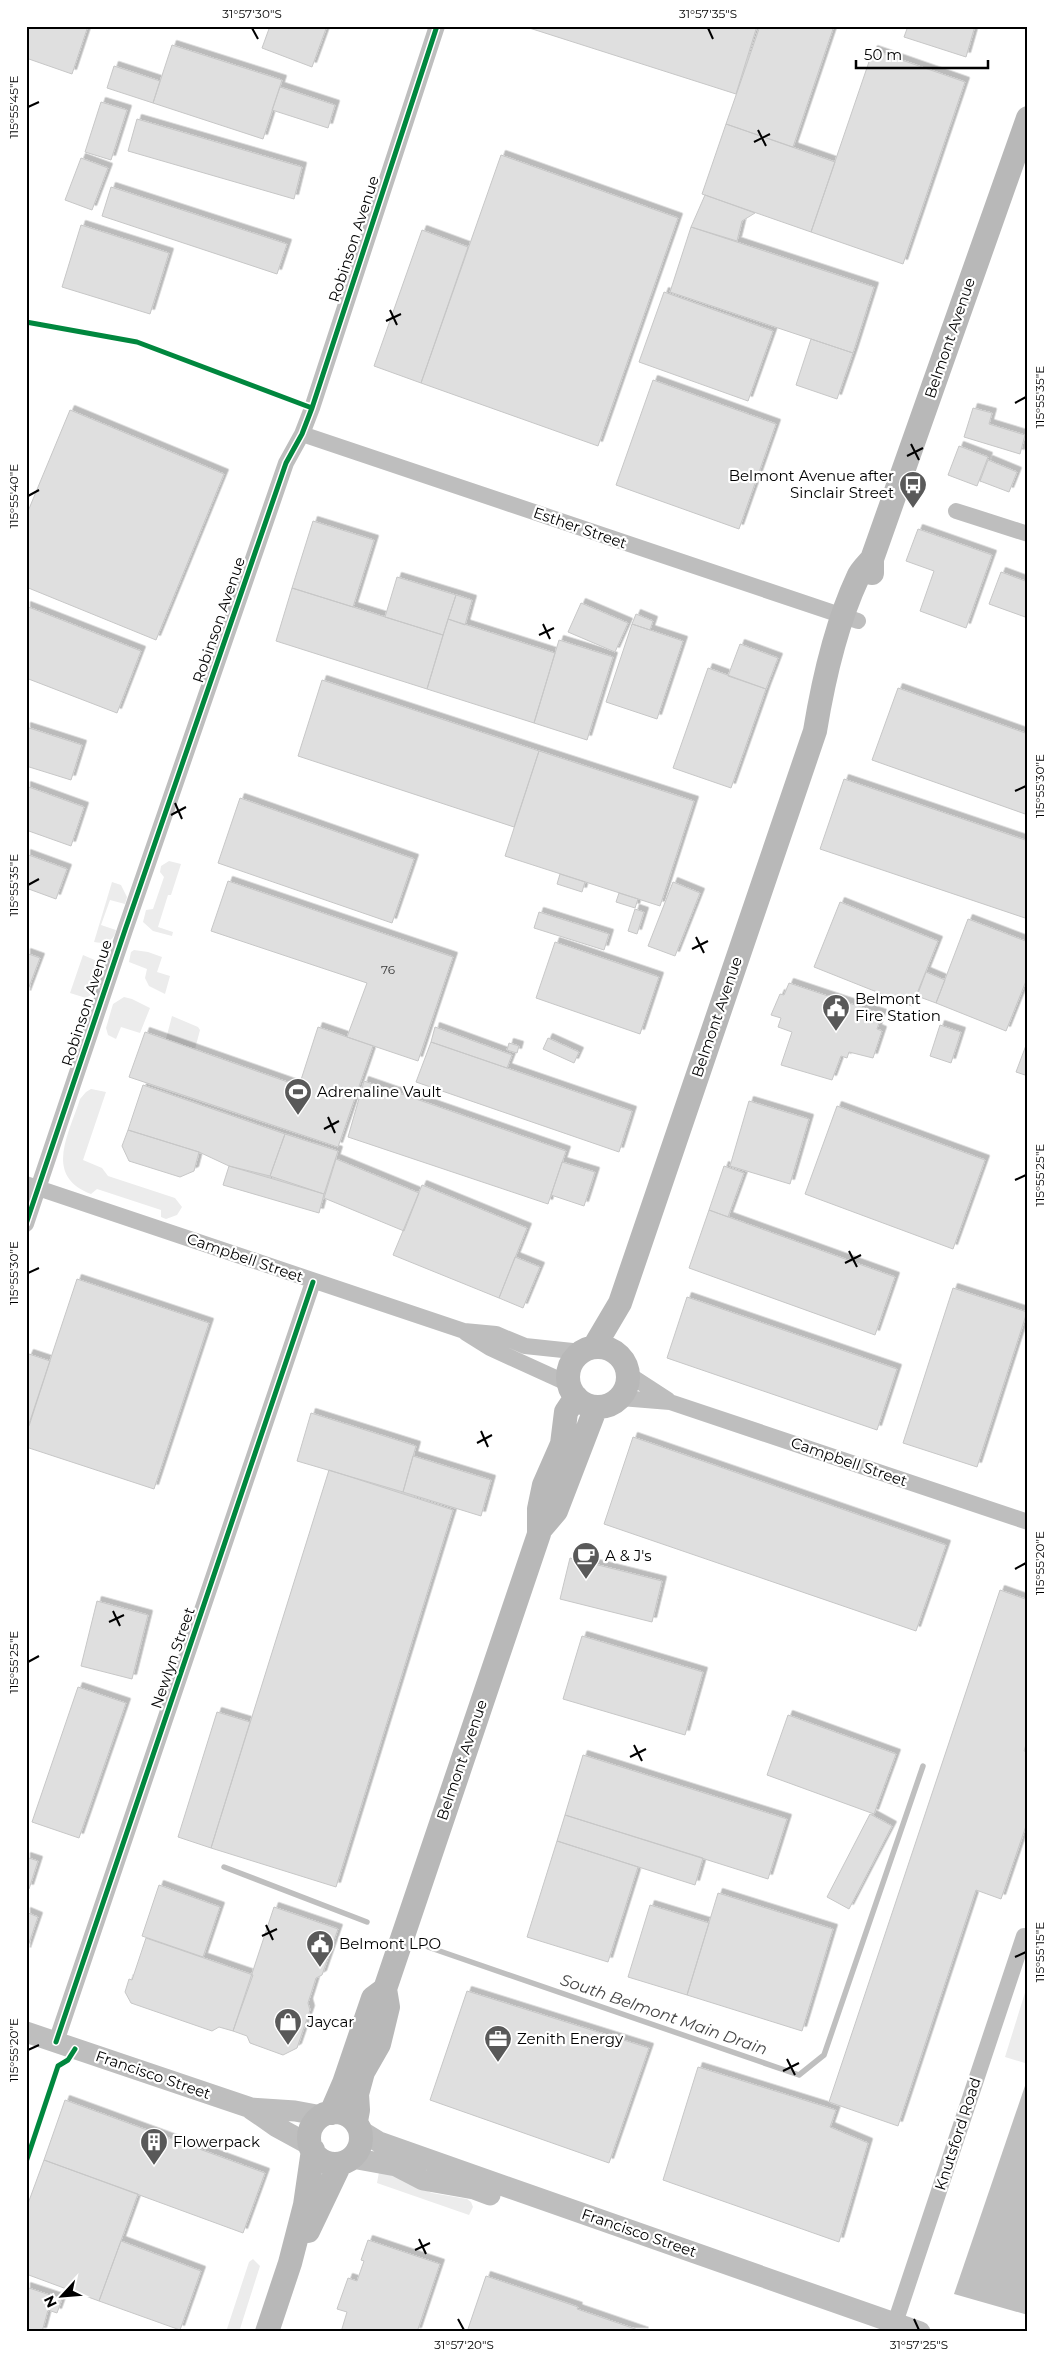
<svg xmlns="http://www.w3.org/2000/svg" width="1054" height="2358" font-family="Montserrat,sans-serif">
<defs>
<filter id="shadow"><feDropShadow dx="4.5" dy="-4.5" stdDeviation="0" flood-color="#0004"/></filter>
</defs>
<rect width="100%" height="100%" fill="#fff"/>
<path fill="#ececec" d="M169,861l12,3 -10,31h-3l-10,32 15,5 -1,4 -19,-5 -10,-9 3,-12 7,-1 11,-32 -4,-5 1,-6z
M112,882l9,3 6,12 -2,7 -15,-4 -9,25 15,5c-2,12 -12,14 -22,12z
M134,950l14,2 14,5 -5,15 13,4 -5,18 -16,-8 -4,-8 2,-9 -18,-7 2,-10z
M83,955l14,6 5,11 -8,21 -8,5 -16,-5z
M124,997l8,2 18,9 -10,25 -19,-6 -5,12 -8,-4 -2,-7 7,-24z
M172,1016l26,11 2,3 -5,19 -29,-10z
M91,1089l15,3 -23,68 19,8 6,8 67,22 7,9 -5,8 -11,4 -5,-2v-7l-64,-21 -6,5c-48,-18 -22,-60 -11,-95l6,-7z
M1028,1983v81l-23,-7z
M379,2172h6l47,21 35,6 4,3 2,5 -4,8 -92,-32z
M253,2259l7,7 -21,66h-13l23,-70z"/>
<path fill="#bfbfbf" d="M1028,2077v238l-74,-21z"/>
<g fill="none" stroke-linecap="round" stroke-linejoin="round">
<path stroke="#bfbfbf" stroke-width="5.5" d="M224,1867l143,55
M428,1947l371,128 25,-20 99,-289"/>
</g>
<path fill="#dfdfdf" stroke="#c7c7c7" filter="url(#shadow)" d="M26,26h62l-16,48 -46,-16z
M270,26h57l-15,41 -50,-19z
M523,26h234l-21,68z
M760,26h64l9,3 -40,118 -67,-23z
M908,26h67l-9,31 -62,-20z
M172,45l110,35 -19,59 -110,-36z
M873,50l92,32 -62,182 -92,-32z
M114,66l46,15 -7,22 -46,-15z
M280,87l55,18 -7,23 -56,-18z
M101,102l26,8 -16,50 -26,-8z
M137,119l165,48 -8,32 -166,-48z
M726,124l109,38 -24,70 -109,-38z
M501,155l177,63 -80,228 -177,-63z
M81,158l27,10 -16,42 -27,-10z
M111,187l176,57 -10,30 -175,-58z
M705,195l50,18 -13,8 -5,20 -46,-14z
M81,225l88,28 -19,61 -88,-27z
M691,227l183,60 -21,66 -183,-61z
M422,230l46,17 -47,136 -47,-17z
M664,292l109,39 -25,70 -109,-39z
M811,339l42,14 -16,46 -41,-14z
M653,380l123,44 -37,105 -123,-44z
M973,408l19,5 -3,11 36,11 -5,19 -56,-17z
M70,410l154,64 -68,166 -130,-53v-71z
M959,446l29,11 -11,29 -29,-11z
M988,460l29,12 -8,20 -29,-11z
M313,521l61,19 -21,67 -61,-19z
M918,529l74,26 -26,73 -46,-17 14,-40 -28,-10z
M1001,572l27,10v36l-39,-14z
M397,577l59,18 -13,40 -58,-18z
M292,588l151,47 -16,54 -151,-48z
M456,595l16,5 -7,25 -17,-6z
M581,603l47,20 -13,29 -47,-20z
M26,606l115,45 -24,62 -91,-35z
M636,614l17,7 -3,9 -18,-6z
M448,619l107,34 -21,70 -107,-34z
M632,624l51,17 -26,78 -51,-17z
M559,640l54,17 -26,83 -53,-17z
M740,644l38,14 -12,31 -38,-13z
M708,668l58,21 -35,99 -58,-20z
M322,680l217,71 -25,76 -216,-71z
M898,688l130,46v81l-156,-55z
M26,727l56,18 -11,35 -45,-14z
M539,751l155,50 -34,105 -155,-50z
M844,779l184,62v78l-208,-70z
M26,786l58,21 -13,39 -45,-16z
M240,798l174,61 -22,64 -174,-60z
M26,854l41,15 -11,30 -30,-11z
M560,874l25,8 -3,10 -25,-8z
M228,881l225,76 -35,104 -71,-24 20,-54 -156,-52z
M673,882l27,11 -25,63 -27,-10z
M619,893l19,6 -3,9 -19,-6z
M840,902l98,39 -26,65 -98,-39z
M635,909l9,3 -7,22 -9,-3z
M539,912l70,22 -5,16 -70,-22z
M968,919l60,23v34l-22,55 -70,-28z
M555,942l104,35 -19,57 -104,-36z
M26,953l14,5 -14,37z
M926,972l19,8 -9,23 -19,-7z
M789,983l93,31 -5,15 5,2 -9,27 -24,-6 -2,6 -6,-2 -9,24 -51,-15 11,-33 -14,-5 3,-9 -10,-3 9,-21 4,1z
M940,1025l21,7 -10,31 -21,-7z
M318,1027l55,19 -35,101 -209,-70 16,-45 154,54z
M435,1027l77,28 -5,13 -76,-26z
M548,1038l31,14 -5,11 -31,-14z
M1028,1040v36l-12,-4z
M431,1042l201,69 -13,41 -203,-70z
M509,1043l10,3 -2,7 -10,-3z
M364,1081l202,70 -18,53 -200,-67z
M143,1085l142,49 -15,42 -41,-10 -30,-14 -71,-22z
M749,1101l60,18 -19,65 -60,-18z
M837,1106l148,54 -32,89 -148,-55z
M128,1130l71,22 -5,19 -14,6 -51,-16 -7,-15z
M285,1134l53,17 -14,43 -54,-18z
M336,1159l83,34 -15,38 -80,-33z
M562,1162l33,10 -11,34 -33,-11z
M229,1166l95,28 -5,19 -96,-28z
M724,1166l20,7 -16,44 -19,-7z
M422,1185l105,43 -28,70 -106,-43z
M709,1210l186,67 -20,58 -186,-67z
M515,1257l25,10 -17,41 -24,-10z
M77,1279l132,44 -55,166 -128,-42v-14z
M953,1288l74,24 -50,155 -74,-24z
M687,1297l210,72 -20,61 -210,-72z
M29,1354l21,7 -21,65 -3,-1v-64z
M311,1413l105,33 -13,46 -106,-31z
M633,1437l313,108 -30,86 -312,-107z
M413,1456l78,24 -10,36 -78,-24z
M329,1470l124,40 -117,377 -125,-39z
M570,1558l92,23 -10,41 -92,-23z
M1000,1590l28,10v138l-4,13 4,1v68l-27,79 -25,-9 -78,236 -69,-24z
M97,1601l51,14 -16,64 -51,-13z
M582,1636l121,36 -18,63 -122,-36z
M78,1687l48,16 -47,135 -47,-16z
M217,1712l33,10 -39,126 -33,-11z
M788,1715l108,39 -22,60 -107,-39z
M583,1755l204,64 -19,60 -203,-64z
M870,1814l22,12 -43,83 -22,-12z
M565,1815l138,43 -8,27 -138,-44z
M557,1841l81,26 -30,95 -81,-25z
M26,1857l12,4 -9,28 -3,-1z
M159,1885l61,22 -17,50 -61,-21z
M718,1893l115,36 -31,102 -115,-36z
M650,1905l59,18 -22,72 -59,-18z
M274,1907l64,22 -16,46 -6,3 -8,25 2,7 -13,38 -14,7 -33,-12 -3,-7 -14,-5z
M26,1912l12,5 -12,35z
M146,1938l107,37 -20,56 -14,-4 -7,4 -81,-28 -6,-11 4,-13 3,1z
M467,1991l182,57 -40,115 -179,-63z
M698,2067l138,43 -6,17 38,16 -29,99 -176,-62z
M65,2100l200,73 -22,60 -199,-73z
M44,2160l94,34 -39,107 -73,-27v-65z
M368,2240l72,24 -23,68h-76l6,-20 -10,-3 11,-31 9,3 7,-20 -3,-1z
M121,2241l80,30 -21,59 -81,-29z
M486,2276l92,31 -1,2 67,23h-177z
M26,2287l36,12 -5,14 -9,-3 -6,22h-16z"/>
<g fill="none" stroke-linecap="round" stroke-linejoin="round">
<path stroke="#bebebe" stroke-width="16" d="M302,434l556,187
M956,511l72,23
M26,1184l438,147 32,3 29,12 57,6
M26,1224l99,-294 161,-467 16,-29 10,-26 125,-382
M466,1333l24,15 79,36
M628,1374l40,26
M621,1398l49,4 358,120
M56,2042l257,-760
M892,2332l132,-396"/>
<path stroke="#bebebe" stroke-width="21" d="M26,2032l225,76 44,3 27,5
M251,2109l26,18 33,18
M361,2131l18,11 541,190
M352,2158l44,8 27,14 51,9 16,6"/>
<path stroke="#b8b8b8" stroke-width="24" d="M872,573v-14l156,-441
M594,1347l26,-44 195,-572c8,-49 22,-109 43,-154 3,-7 10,-13 14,-18
M568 1377a30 30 0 1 1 60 0a30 30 0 1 1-60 0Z
M539,1531l17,-20 40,-104
M309 2138a26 26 0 1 1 52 0a26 26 0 1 1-52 0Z
M331,2113l13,-30 29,-85 12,-9
M356,2121l2,-11 -1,-16 6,-22 16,-28 9,-37 -3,-18 154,-455v-25l5,-24 18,-41 4,-32 10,-15
M308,2231l32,-67
M267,2332l23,-69 15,-58 8,-55"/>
<defs>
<path id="cycleway" d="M26,322l111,20 175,66
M26,1224l99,-294 161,-467 16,-29 10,-26 125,-382
M56,2042l257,-760
M26,2162l32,-96 10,-6 7,-11"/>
</defs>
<use href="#cycleway" stroke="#fff" stroke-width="8"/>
<use href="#cycleway" stroke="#00873e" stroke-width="5"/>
</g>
<path fill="none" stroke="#000" stroke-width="2" d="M252,28l6,11M708,28l5,11M28,107l11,-5M758,130l8,16M754,142l16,-8M390,310l7,15M386,321l15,-7M1015,403l11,-6M911,444l8,16M907,456l16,-8M28,496l11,-6M543,624l7,15M539,635l15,-7M1015,791l11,-5M175,803l7,16M171,815l15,-8M28,885l11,-6M696,937l8,16M692,949l16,-8M328,1117l7,16M324,1129l15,-8M1015,1180l11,-5M849,1251l8,16M845,1263l16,-8M28,1273l11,-5M481,1431l7,16M477,1443l15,-8M1015,1569l11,-6M113,1611l7,15M109,1622l15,-7M28,1662l11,-6M634,1745l8,16M630,1757l16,-8M266,1925l7,15M262,1936l15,-7M1015,1957l11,-5M28,2050l11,-5M787,2059l8,16M783,2071l16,-8M419,2239l7,15M415,2250l15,-7M458,2319l6,11M914,2319l5,11"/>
<defs>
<symbol id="bus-pin" viewBox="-11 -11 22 30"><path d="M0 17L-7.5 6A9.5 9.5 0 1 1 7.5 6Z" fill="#595959" stroke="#fff"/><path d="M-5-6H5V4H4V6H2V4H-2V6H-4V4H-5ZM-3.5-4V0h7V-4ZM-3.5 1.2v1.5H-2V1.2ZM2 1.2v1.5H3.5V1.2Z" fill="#fff"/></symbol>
<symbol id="civic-pin" viewBox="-11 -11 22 30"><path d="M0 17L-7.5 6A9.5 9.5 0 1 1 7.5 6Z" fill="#595959" stroke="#fff"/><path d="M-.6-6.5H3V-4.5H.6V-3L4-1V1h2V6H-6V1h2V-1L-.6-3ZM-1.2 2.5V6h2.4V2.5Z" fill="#fff"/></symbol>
<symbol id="stadium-pin" viewBox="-11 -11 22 30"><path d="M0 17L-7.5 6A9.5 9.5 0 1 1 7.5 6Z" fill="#595959" stroke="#fff"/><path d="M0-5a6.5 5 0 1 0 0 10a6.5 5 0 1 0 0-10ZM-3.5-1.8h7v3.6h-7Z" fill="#fff"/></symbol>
<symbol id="cafe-pin" viewBox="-11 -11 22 30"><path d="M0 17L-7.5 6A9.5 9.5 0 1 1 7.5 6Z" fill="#595959" stroke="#fff"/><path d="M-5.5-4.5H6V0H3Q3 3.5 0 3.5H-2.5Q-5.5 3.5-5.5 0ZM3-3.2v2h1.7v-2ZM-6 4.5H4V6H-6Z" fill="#fff"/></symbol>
<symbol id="shop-pin" viewBox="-11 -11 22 30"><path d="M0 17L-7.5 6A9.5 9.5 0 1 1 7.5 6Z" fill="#595959" stroke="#fff"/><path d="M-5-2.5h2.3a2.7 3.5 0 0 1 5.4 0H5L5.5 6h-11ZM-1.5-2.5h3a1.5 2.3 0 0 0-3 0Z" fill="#fff"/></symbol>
<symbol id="office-pin" viewBox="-11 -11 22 30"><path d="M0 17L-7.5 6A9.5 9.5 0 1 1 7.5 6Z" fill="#595959" stroke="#fff"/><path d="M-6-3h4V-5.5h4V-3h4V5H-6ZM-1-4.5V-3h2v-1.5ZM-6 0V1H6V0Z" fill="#fff"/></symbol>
<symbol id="building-pin" viewBox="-11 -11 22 30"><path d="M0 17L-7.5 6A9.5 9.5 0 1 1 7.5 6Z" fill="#595959" stroke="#fff"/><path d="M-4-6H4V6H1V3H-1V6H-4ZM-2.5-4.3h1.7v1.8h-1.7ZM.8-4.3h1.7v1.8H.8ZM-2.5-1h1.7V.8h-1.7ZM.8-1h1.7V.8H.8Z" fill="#fff"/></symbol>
</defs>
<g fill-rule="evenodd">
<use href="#bus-pin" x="897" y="469" width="32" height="43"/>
<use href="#civic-pin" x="820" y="992" width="32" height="43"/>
<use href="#stadium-pin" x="282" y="1076" width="32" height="43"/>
<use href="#cafe-pin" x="570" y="1540" width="32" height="43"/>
<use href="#civic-pin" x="304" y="1928" width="32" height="43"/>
<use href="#shop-pin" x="272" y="2006" width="32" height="43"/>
<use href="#office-pin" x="482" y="2023" width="32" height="43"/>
<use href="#building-pin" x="138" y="2126" width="32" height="43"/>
</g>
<g text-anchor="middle" stroke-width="4.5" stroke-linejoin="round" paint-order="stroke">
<g font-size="12" fill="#383838">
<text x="388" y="974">76</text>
</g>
<g font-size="15" fill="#000" stroke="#fff">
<text transform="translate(354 239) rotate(-72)" y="5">Robinson Avenue</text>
<text transform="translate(950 338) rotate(-71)" y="5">Belmont Avenue</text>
<text transform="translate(580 528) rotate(19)" y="5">Esther Street</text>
<text transform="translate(219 620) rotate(-71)" y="5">Robinson Avenue</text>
<text transform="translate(87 1003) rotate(-72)" y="5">Robinson Avenue</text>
<text transform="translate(717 1017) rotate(-71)" y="5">Belmont Avenue</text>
<text transform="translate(245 1258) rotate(19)" y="5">Campbell Street</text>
<text transform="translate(849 1462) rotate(19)" y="5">Campbell Street</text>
<text transform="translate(173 1658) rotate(-71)" y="5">Newlyn Street</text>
<text transform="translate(462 1760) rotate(-71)" y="5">Belmont Avenue</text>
<text transform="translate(153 2075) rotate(19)" y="5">Francisco Street</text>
<text transform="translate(958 2134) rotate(-72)" y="5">Knutsford Road</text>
<text transform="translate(639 2233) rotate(19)" y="5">Francisco Street</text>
</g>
<g font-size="15" fill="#000" stroke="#fff" text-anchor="start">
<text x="894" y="481" text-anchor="end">Belmont Avenue after<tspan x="894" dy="17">Sinclair Street</tspan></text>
<text x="855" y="1004">Belmont<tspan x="855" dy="17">Fire Station</tspan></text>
<text x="317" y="1097">Adrenaline Vault</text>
<text x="605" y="1561">A &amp; J's</text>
<text x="339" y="1949">Belmont LPO</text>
<text x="307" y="2027">Jaycar</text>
<text x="517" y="2044">Zenith Energy</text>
<text x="173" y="2147">Flowerpack</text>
</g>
<g font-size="16" font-style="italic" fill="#444" stroke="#fff">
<text transform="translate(664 2014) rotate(19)" y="6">South Belmont Main Drain</text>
</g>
</g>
<rect width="1054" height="2358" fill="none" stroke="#ffffff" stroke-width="55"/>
<g transform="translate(62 2296) rotate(244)" stroke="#ffffff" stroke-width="4" paint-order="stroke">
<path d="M0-4L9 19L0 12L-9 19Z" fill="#000000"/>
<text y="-8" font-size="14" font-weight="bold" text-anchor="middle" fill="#000000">N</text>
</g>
<path d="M856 60v8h132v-8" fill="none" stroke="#000000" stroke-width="2.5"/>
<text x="864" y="60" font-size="15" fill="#000000" stroke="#ffffff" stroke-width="4" paint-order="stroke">50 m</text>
<rect x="28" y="28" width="998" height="2302" fill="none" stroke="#000" stroke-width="2"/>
<g font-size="12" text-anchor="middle" fill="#000">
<text x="252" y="18">31°57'30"S</text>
<text x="708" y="18">31°57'35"S</text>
<text transform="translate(14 107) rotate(-90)" y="4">115°55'45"E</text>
<text transform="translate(1040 397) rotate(-90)" y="4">115°55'35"E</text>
<text transform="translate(14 496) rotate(-90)" y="4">115°55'40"E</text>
<text transform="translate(1040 786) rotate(-90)" y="4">115°55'30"E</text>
<text transform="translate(14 885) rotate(-90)" y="4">115°55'35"E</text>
<text transform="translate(1040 1175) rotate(-90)" y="4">115°55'25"E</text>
<text transform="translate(14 1273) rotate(-90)" y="4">115°55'30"E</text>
<text transform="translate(1040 1563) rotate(-90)" y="4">115°55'20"E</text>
<text transform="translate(14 1662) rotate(-90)" y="4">115°55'25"E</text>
<text transform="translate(1040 1952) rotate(-90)" y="4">115°55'15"E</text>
<text transform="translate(14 2050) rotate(-90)" y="4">115°55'20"E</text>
<text x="464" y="2349">31°57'20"S</text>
<text x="919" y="2349">31°57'25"S</text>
</g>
</svg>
